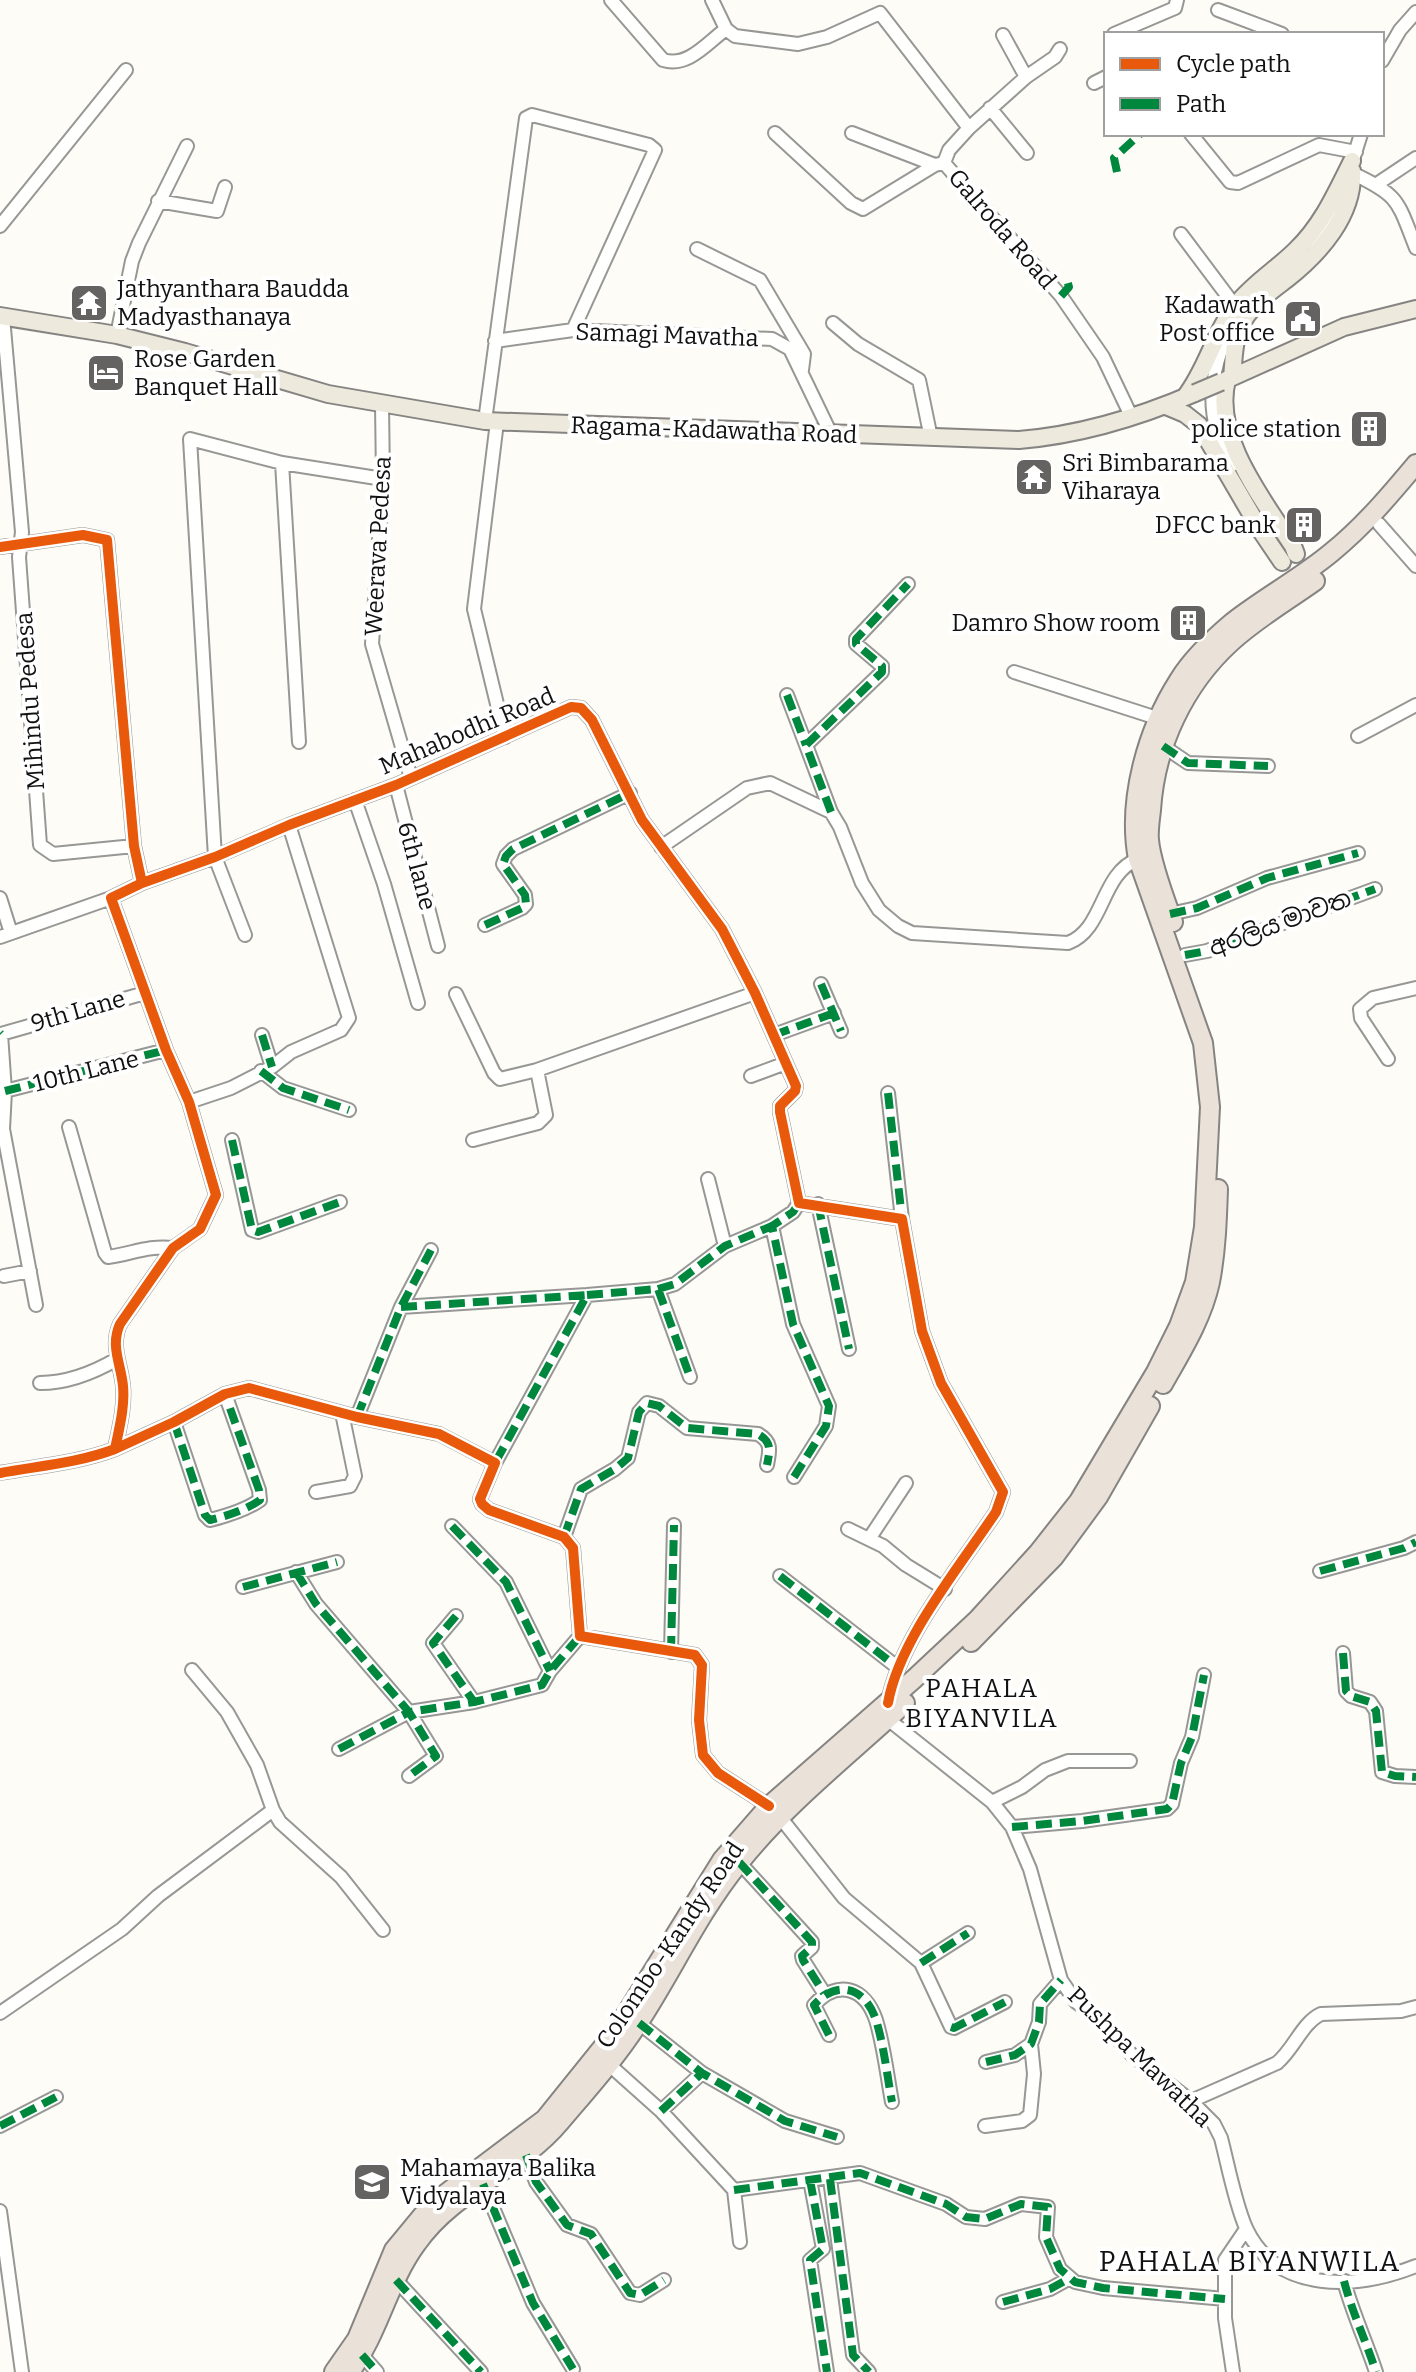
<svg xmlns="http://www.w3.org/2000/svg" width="1416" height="2372" font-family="Bitter,'Noto Sans Sinhala',serif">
<rect width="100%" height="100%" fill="#fdfcf7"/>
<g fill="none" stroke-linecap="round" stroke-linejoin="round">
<defs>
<path id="minor" d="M611,0l52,60c25,8 44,-17 63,-31
M712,0l14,29 9,7 63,8 29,-7 53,-24 89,115 -20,22 -5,13 117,133 42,61 29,61
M1218,10l64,24
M1114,34l61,-26 2,-8
M1003,35l23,42
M1382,61l18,-31 16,-18
M1094,83l12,-6
M990,108l37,45
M969,128l57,-51 29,-20 5,-8
M775,133l76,70 12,6 72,-44 9,-2
M852,133l83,32
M1191,134l39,48 8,1 81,-38 37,7
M1350,169l11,-35
M1352,173c48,23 45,27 64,75
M1377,184l39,-26
M158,201l59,10 8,-24
M0,226l126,-156
M1181,234l54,72
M1314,244l21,-36
M697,249l63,31 44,74 -2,16
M3,317l19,215 -3,25 21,288 13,9 81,-8
M833,323l25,21 61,36 12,58
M117,335l15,-74 7,-18 48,-97
M495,341l78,-11 199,9 18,10 41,85
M382,404l1,75 -11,165 39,134
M485,421l41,-303 6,-3 117,30 6,5 -82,180
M497,422l-23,187 31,128
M282,463l17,279
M1231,466c-27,-51 -23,-92 1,-143
M1379,524l37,42
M0,547l83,-12 24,5 27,306 8,37 -31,15 55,152 23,52 27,93 -16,34 -27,19 -53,76c-10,22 1,40 3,62 2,21 -4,43 -8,63 -37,14 -77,17 -115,24
M1014,672l146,47
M787,695l19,50
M1358,736l58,-31
M1163,746l25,17 80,3
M396,785l42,161
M355,800l29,84 34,119
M831,812l-25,-67 76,-73v-6l-26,-22v-5l52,-55
M661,847l86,-59 23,-5 61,29 9,15 22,56 17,27 19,16 14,7 156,10c37,-14 32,-69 70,-84
M142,883l73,-26 74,-32 107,-40 175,-78 10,1 11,12 50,100 80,109 33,64 41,93 -1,5 -15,15v6l19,91 103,16 20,112 19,52 62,109 -7,20c-36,54 -97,128 -108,191
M0,898l11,35
M1170,914l27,-6 70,-30 91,-25
M485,925l37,-17 4,-4 -1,-9 -22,-31 3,-8 7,-7 117,-56
M245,935l-30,-78 -25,-418 92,24 101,16
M0,937l111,-39
M1185,955l22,-4 168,-62
M821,984l20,47
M456,994l38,79 6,6 37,-9 9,45 -8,8 -65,17
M262,1035l10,32
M774,1035l60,-22
M1388,1059l-27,-41 -1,-9 13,-11 43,-10
M537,1070l218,-77
M261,1071l22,17 66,22
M751,1076l35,-13
M5,1091l161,-41
M888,1093l14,126
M189,1102l42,-14 41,-21 19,-15 50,-22 8,-12 -60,-193
M69,1127l36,126 3,4c23,-3 41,-12 65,-9
M232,1140l20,90 6,2 82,-30
M708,1179l17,67
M818,1204l31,145
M4,1276l26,-5
M658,1289l17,-5 50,-38 47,-20
M587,1295l71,-6 32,88
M36,1305l-33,-176 2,-38 -4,-57 144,-41
M401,1307l186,-12 -92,168
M40,1383c28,0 53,-10 77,-24
M357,1417l44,-110 30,-57
M174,1422l31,93 5,5c16,-4 36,-10 50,-20l-1,-10 -34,-96
M115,1449l59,-27 51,-28 24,-6 108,29 82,17 56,29 -15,36 2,5 7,6 75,27 9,11 7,88 115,19 7,10 -3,55 4,35 15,18 51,33
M794,1477l32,-51 3,-20 -36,-82 -21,-98 21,-14 6,-9
M316,1492l34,-6 5,-10 -13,-63
M452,1526l54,56 44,89
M848,1529l35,17 23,19 39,24
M564,1537l17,-48 34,-20 13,-11 11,-46 8,-9 12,3 28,22 71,6c14,8 12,16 9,31
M869,1539l37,-56
M1320,1571l84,-23 12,-6
M296,1572l20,32 93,108 65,-10 68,-17 8,-14 30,-35
M780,1576l117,91
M243,1587l94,-25
M456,1616l-23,27 41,59
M671,1652l3,-127
M1343,1653l3,38 5,5 19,6 6,9 6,61 13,4 21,1
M192,1670l35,42 30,53 16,45 7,12 61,55 42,53
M884,1716l108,86 20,25 18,42 31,111 15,22 25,18 31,35 59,46 23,23 7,14c7,27 14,65 25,90 31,67 112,61 170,38
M339,1749l70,-37 27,44 -27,20
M992,1802l30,-15 23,-17 23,-9h62
M780,1817l64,81 77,65 30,64 3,1 51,-26
M1012,1827l70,-6 85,-12 5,-5 9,-41 11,-26 12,-62
M739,1862l73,80v5l-10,9 1,4 21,33
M921,1963l47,-30
M0,2013l122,-84 36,-33 115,-86
M639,2023l63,50
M829,2035l-15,-30c23,-26 51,-18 62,15 8,26 11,55 16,82
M604,2060l57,51 73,79 6,52
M986,2062l29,-7 16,-11 8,-22 1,-18 21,-24
M1191,2101l86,-38c17,-14 25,-40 44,-49l80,-3 15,-4
M661,2111l41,-38 83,48 52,16
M0,2126l56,-29
M985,2126l37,-5 8,-6 4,-41 -3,-30
M526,2155l10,27 31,43 24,9 39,59 10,2 24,-15
M830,2179l23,176 16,17
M810,2180l13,69 -13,11 17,112
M483,2184l50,119 40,66
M734,2190l126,-17 86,31 20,13 19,2 36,-15 27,3 -2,30 14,32 15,13 28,6 122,11
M0,2211l22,161
M396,2280l85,92
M1344,2281c8,31 22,60 32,91
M1003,2302l47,-13 20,-11
M362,2355l15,17
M1233,2372l-8,-54v-58l21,-31"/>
<path id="major" d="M0,316l117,19 68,17 143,42 157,27 534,19c62,-5 118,-22 176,-47
M1232,377c2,-16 1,-35 8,-49 8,-21 30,-36 47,-49 33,-26 67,-64 65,-108
M1226,380l118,-53 72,-18
M1227,380c-15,56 37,121 66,166l3,8
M1185,397c22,-28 29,-64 51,-92 17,-22 41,-36 60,-55 26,-25 40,-57 56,-89
M1166,406l19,8 14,11 62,106 21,31"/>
<path id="highway" d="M1173,922c-8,-22 -22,-59 -24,-82 -1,-9 1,-21 2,-30 4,-64 33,-125 80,-168 25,-23 56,-41 84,-61
M1163,1384c18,-32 39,-65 47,-102 6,-31 7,-63 8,-93
M971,1642l83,-85 44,-60 52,-91
M334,2372l23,-33 37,-89 38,-46 113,-85 70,-87 107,-172 47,-54 145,-127 64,-60 60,-66 41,-52 77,-129 23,-46 16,-44 9,-55 6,-120 -7,-64 -65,-184c-11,-59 9,-129 41,-179 13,-21 35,-42 54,-58 32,-25 68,-44 99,-70 32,-26 58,-57 84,-88
M350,2372c29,-40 38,-90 67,-129 38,-54 101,-71 143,-121 27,-32 56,-64 79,-100 34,-52 60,-110 100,-159 48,-60 110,-108 166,-160"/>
</defs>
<use href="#minor" stroke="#979795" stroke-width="16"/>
<use href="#major" stroke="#858482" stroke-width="20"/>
<use href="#highway" stroke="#858482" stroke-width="22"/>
<use href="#minor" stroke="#fffffe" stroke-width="12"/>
<use href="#major" stroke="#ede9dc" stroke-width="16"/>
<use href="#highway" stroke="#eae1d8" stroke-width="18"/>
<defs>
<path id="major-bridge" d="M1195,393l26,-11"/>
</defs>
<use href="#major-bridge" stroke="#858482" stroke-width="20" stroke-linecap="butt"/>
<use href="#major-bridge" stroke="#ede9dc" stroke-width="16"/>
<path stroke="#00873e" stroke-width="8" stroke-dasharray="16 8" stroke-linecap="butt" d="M1117,172l-3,-14 26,-24
M1061,296l8,-9 -2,-7
M787,695l19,50
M1163,746l25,17 80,3
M831,812l-25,-67 76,-73v-6l-26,-22v-5l52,-55
M1170,914l27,-6 70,-30 91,-25
M485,925l37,-17 4,-4 -1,-9 -22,-31 3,-8 7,-7 117,-56
M1185,955l22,-4 168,-62
M821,984l20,47
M0,1033l1,1
M262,1035l10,32
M774,1035l60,-22
M261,1071l22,17 66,22
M5,1091l161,-41
M888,1093l14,126
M232,1140l20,90 6,2 82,-30
M818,1204l31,145
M658,1289l17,-5 50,-38 47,-20
M587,1295l71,-6 32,88
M401,1307l186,-12 -92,168
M357,1417l44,-110 30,-57
M174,1422l31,93 5,5c16,-4 36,-10 50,-20l-1,-10 -34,-96
M794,1477l32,-51 3,-20 -36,-82 -21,-98 21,-14 6,-9
M452,1526l54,56 44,89
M564,1537l17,-48 34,-20 13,-11 11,-46 8,-9 12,3 28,22 71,6c14,8 12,16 9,31
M1320,1571l84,-23 12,-6
M296,1572l20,32 93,108 65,-10 68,-17 8,-14 30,-35
M780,1576l117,91
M243,1587l94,-25
M456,1616l-23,27 41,59
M671,1652l3,-127
M1343,1653l3,38 5,5 19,6 6,9 6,61 13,4 21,1
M339,1749l70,-37 27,44 -27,20
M1012,1827l70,-6 85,-12 5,-5 9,-41 11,-26 12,-62
M739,1862l73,80v5l-10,9 1,4 21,33
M921,1963l47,-30
M639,2023l63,50
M951,2027l3,1 51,-26
M829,2035l-15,-30c23,-26 51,-18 62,15 8,26 11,55 16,82
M986,2062l29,-7 16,-11 8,-22 1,-18 21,-24
M661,2111l41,-38 83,48 52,16
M0,2126l56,-29
M526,2155l10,27 31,43 24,9 39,59 10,2 24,-15
M830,2179l23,176 16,17
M810,2180l13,69 -13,11 17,112
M483,2184l50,119 40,66
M734,2190l126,-17 86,31 20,13 19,2 36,-15 27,3 -2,30 14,32 15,13 28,6 122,11
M396,2280l85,92
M1344,2281c8,31 22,60 32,91
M1003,2302l47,-13 20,-11
M362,2355l15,17"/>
<defs>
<path id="cycleway" d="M0,547l83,-12 24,5 27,306 8,37 -31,15 55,152 23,52 27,93 -16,34 -27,19 -53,76c-10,22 1,40 3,62 2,21 -4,43 -8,63 -37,14 -77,17 -115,24
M142,883l73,-26 74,-32 107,-40 175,-78 10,1 11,12 50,100 80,109 33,64 41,93 -1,5 -15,15v6l19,91 103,16 20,112 19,52 62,109 -7,20c-36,54 -97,128 -108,191
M115,1449l59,-27 51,-28 24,-6 108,29 82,17 56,29 -15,36 2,5 7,6 75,27 9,11 7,88 115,19 7,10 -3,55 4,35 15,18 51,33"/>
</defs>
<use href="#cycleway" stroke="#fff" stroke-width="15"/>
<use href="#cycleway" stroke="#e8590c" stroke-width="10"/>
</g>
<defs>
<symbol id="temple-square" viewBox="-11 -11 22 22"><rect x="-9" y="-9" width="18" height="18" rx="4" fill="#646362" stroke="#fff"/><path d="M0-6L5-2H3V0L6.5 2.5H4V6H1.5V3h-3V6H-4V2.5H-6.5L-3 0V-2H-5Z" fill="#fff"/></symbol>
<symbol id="civic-square" viewBox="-11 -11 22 22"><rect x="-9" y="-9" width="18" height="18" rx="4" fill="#646362" stroke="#fff"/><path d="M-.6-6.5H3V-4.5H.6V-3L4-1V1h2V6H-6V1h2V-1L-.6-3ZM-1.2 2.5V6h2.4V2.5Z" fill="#fff"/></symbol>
<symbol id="hotel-square" viewBox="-11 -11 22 22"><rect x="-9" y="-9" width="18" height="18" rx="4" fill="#646362" stroke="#fff"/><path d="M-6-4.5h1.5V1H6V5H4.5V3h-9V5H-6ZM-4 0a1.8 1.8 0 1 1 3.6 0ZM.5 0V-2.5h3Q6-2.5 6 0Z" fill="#fff"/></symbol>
<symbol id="building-square" viewBox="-11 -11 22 22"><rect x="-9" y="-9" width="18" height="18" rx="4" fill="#646362" stroke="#fff"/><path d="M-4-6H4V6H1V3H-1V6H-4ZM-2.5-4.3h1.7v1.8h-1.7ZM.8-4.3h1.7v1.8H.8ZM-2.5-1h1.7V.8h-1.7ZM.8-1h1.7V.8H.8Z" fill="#fff"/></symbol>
<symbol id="school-square" viewBox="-11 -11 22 22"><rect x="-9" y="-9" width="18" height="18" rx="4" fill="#646362" stroke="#fff"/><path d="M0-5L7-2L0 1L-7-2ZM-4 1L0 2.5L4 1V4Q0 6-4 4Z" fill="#fff"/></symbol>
</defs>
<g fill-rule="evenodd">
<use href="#temple-square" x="67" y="281" width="44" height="44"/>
<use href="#civic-square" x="1281" y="297" width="44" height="44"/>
<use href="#hotel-square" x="84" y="351" width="44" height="44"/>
<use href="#building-square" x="1347" y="407" width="44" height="44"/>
<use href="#temple-square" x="1012" y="455" width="44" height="44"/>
<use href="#building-square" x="1282" y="503" width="44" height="44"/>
<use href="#building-square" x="1166" y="601" width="44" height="44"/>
<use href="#school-square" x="350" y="2160" width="44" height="44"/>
</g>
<g text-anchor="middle" stroke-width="8" stroke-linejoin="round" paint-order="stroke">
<g font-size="24" fill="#111" stroke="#fff">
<text transform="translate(1002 229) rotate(49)" y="8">Galroda Road</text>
<text transform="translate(667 335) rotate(2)" y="8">Samagi Mavatha</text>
<text transform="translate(714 430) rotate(2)" y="8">Ragama-Kadawatha Road</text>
<text transform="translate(378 546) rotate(-87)" y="8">Weerava Pedesa</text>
<text transform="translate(30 701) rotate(-94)" y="8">Mihindu Pedesa</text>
<text transform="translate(467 731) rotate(-23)" y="8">Mahabodhi Road</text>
<text transform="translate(417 866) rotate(75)" y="8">6th lane</text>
<text transform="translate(1280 923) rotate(-20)" y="8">අරලිය මාවත</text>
<text transform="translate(78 1011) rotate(-16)" y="8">9th Lane</text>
<text transform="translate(86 1071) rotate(-14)" y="8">10th Lane</text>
<text transform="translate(670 1945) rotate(-56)" y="8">Colombo-Kandy Road</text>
<text transform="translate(1140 2057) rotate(44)" y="8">Pushpa Mawatha</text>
</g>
<g font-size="24" fill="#111" stroke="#fff" text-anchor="start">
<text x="117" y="297">Jathyanthara Baudda<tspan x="117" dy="28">Madyasthanaya</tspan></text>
<text x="1275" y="313" text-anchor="end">Kadawath<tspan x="1275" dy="28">Post office</tspan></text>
<text x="134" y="367">Rose Garden<tspan x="134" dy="28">Banquet Hall</tspan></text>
<text x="1341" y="437" text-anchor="end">police station</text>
<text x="1062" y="471">Sri Bimbarama<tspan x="1062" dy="28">Viharaya</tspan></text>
<text x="1276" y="533" text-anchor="end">DFCC bank</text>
<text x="1160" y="631" text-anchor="end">Damro Show room</text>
<text x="400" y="2176">Mahamaya Balika<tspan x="400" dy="28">Vidyalaya</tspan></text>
</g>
<g font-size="26" letter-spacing="2" fill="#111" stroke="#fff">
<text x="982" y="1697">PAHALA<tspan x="982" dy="30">BIYANVILA</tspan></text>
</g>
<g font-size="28" letter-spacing="2" fill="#111" stroke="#fff">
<text x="1250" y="2271">PAHALA BIYANWILA</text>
</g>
</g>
<rect x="1104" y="32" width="280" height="104" fill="#ffffff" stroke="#a0a0a0" stroke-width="2"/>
<rect x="1120" y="58" width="40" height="12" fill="#e8590c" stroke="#a0a0a0" stroke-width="2"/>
<text x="1176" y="72" font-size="24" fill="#111111">Cycle path</text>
<rect x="1120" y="98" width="40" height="12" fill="#00873e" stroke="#a0a0a0" stroke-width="2"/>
<text x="1176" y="112" font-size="24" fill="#111111">Path</text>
</svg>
